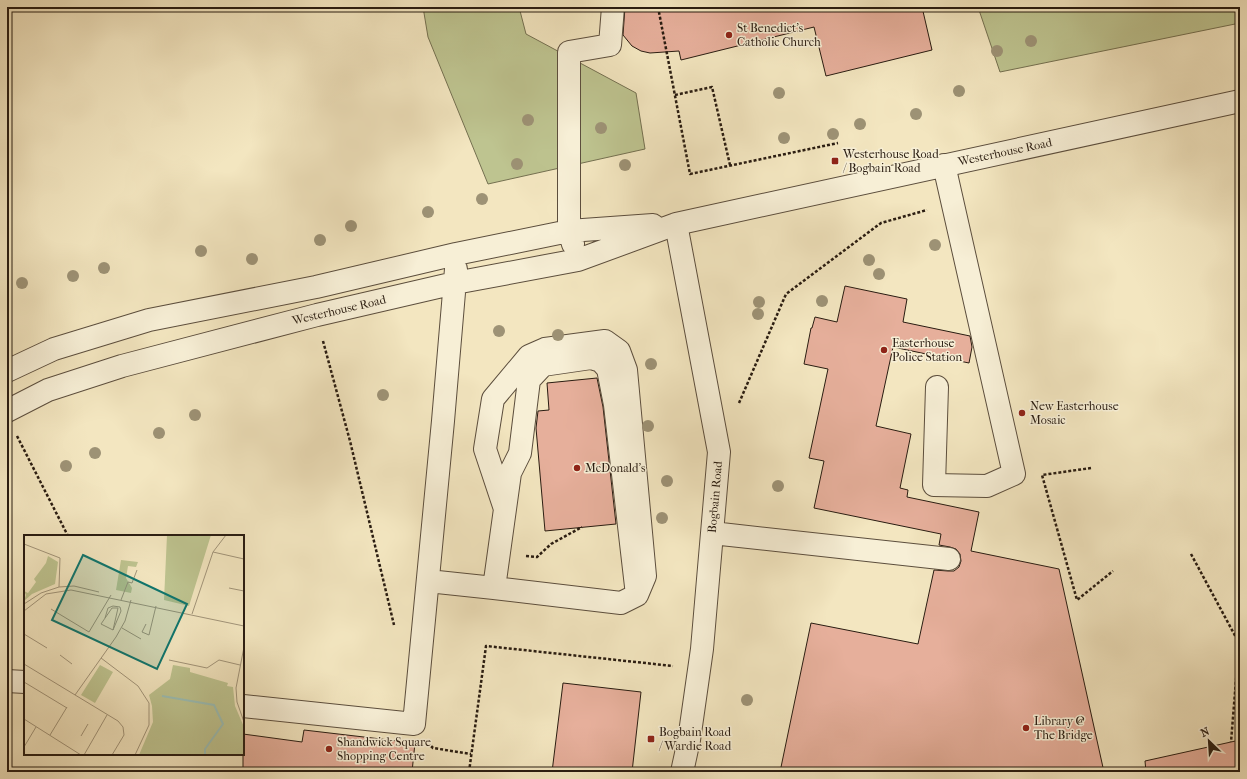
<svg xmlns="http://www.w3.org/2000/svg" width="1247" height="779" font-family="'IM FELL French Canon',serif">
<rect width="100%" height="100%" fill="#f3e6c0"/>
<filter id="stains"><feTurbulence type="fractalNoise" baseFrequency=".005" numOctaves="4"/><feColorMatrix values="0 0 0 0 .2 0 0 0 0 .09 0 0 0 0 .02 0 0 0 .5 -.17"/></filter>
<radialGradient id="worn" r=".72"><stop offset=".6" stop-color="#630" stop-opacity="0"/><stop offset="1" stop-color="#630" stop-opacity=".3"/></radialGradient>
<path fill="#bec490" stroke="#747050" d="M423,7h96l7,27 110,59 9,56 -157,35 -60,-147z
M978,7h262v16l-240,49z"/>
<path fill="#e6af9b" stroke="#291c11" d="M625,7h297l10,43 -106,26 -12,-49 -133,33 -2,-9 -29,2 -9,-2 -9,-5 -9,-11z
M845,286l62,13 -4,23 67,14 2,11 -3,16 -76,-16 -17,79 35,8 -11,54 8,2 -1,7 72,15 -8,39 88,18 45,203h-324l31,-149 107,21 16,-74 14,1h6l5,-4 2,-6 -1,-7 -4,-5 -6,-2 -11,-2 2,-11 -127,-26 10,-47 -15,-3 19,-89 -24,-5 7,-36h1l3,-11 22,5z
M597,378l6,29 13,117 -71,7 -9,-103 2,-17 11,-1 -2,-27z
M563,683l78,9 -9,80h-80z
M304,730l111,13 -3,29h-169v-38l59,8z
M1240,740v32h-94l-1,-11z"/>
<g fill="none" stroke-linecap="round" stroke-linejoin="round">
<defs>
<path id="minor" d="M676,224l43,228 -17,197 -13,91 -7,32
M573,244l-4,-13v-179l41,-7 3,-38
M7,371l47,-22 95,-29 167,-33 140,-33 113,-23 84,-6
M937,387l-3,98 53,1 27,-12 -70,-309
M7,411l41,-21 74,-24 195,-51 138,-32 123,-23 98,-36 564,-123
M505,509l-20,-60 8,-50 36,-43 16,-7 60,-8 14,10 7,19 19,206 -8,19 -16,8 -127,-15 16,-115 10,-20 9,-73 14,-15 48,-7 10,3 7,8 7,36 22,190
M712,533l237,26
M428,581l66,7
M7,681l18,1
M243,706l171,18 29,-303 13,-152"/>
</defs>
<use href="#minor" stroke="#5c4e3d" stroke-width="24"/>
<path stroke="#291c11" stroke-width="2.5" stroke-dasharray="3 2" stroke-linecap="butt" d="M658,7l32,167 148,-31
M675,95l37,-8 18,78
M323,341l27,100 44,184
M739,403l47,-109 95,-71 46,-13
M17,436l51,100
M1091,468l-49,7 35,125 36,-29
M1191,554l48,89 -8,99
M526,556l11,1 14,-13 31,-17
M431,746l2,2 38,6
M469,772l17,-126 187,20"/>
<use href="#minor" stroke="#f7efd6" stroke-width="22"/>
</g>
<g fill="#9d9275">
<circle cx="1031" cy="41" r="6"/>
<circle cx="997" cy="51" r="6"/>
<circle cx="959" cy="91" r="6"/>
<circle cx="779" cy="93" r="6"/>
<circle cx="916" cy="114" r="6"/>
<circle cx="528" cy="120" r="6"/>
<circle cx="860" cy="124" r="6"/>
<circle cx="601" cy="128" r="6"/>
<circle cx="833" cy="134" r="6"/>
<circle cx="784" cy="138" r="6"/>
<circle cx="517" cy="164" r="6"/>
<circle cx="625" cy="165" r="6"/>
<circle cx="482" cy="199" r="6"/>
<circle cx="428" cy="212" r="6"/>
<circle cx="351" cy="226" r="6"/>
<circle cx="320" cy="240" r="6"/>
<circle cx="935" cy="245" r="6"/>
<circle cx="201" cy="251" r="6"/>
<circle cx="252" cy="259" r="6"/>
<circle cx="869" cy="260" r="6"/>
<circle cx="104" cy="268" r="6"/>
<circle cx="879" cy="274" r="6"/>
<circle cx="73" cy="276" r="6"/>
<circle cx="22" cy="283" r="6"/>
<circle cx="822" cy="301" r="6"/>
<circle cx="759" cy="302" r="6"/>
<circle cx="758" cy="314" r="6"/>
<circle cx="499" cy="331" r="6"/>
<circle cx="558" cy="335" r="6"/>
<circle cx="651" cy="364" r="6"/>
<circle cx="383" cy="395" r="6"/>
<circle cx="195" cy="415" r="6"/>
<circle cx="648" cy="426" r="6"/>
<circle cx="159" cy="433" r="6"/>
<circle cx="95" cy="453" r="6"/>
<circle cx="66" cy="466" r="6"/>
<circle cx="667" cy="481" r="6"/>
<circle cx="778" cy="486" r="6"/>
<circle cx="662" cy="518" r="6"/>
<circle cx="747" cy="700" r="6"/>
</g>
<g fill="#8f2418" stroke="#f7efd6" stroke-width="1.5">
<circle cx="729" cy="35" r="4"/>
<rect x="831" y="157" width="8" height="8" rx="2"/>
<circle cx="884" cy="350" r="4"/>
<circle cx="1022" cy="413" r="4"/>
<circle cx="577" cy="468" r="4"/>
<circle cx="1026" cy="728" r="4"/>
<rect x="647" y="735" width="8" height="8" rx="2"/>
<circle cx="329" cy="749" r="4"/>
</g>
<g text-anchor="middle" stroke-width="3" stroke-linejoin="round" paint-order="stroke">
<g font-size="12" fill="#291c11" stroke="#f7efd6" text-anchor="start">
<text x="737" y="32">St Benedict's<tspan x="737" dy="14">Catholic Church</tspan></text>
<text x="843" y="158">Westerhouse Road<tspan x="843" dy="14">/ Bogbain Road</tspan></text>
<text x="892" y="347">Easterhouse<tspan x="892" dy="14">Police Station</tspan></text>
<text x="1030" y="410">New Easterhouse<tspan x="1030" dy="14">Mosaic</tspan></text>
<text x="585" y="472">McDonald's</text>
<text x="1034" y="725">Library @<tspan x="1034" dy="14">The Bridge</tspan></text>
<text x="659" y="736">Bogbain Road<tspan x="659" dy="14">/ Wardie Road</tspan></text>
<text x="337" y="746">Shandwick Square<tspan x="337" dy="14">Shopping Centre</tspan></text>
</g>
<g font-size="12" fill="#291c11" stroke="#f7efd6">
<text transform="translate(1005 152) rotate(-12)" y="4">Westerhouse Road</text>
<text transform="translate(339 310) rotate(-13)" y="4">Westerhouse Road</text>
<text transform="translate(715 497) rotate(-85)" y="4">Bogbain Road</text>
</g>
</g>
<g transform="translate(24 535)">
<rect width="220" height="220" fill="#f3e6c0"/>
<path d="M143,0h44l-22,71 -25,-6zM24,21l10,6 -3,22 -23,10 -8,7 2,-6 -2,-4 4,2 8,-11 -2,-3 12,-16zM97,25l17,2 -2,5 -8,-1 -2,12 6,10 -1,5 -15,-3zM76,130l13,7 -18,31 -14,-8zM149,130l17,3v4l38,11 -1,3 6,1 2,19 9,21v28h-105l14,-33 -1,-16 -3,-11 21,-16z" fill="#bec490"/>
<path fill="none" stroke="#9bbfb6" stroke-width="2" d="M138,161l52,9 9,19 -18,25v6"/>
<path fill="none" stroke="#a2957a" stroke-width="1" d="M0,9l36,14 -1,29M189,17l31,7M205,53l15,3M97,65l7,-18 4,1 5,-13M0,69l17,-11 18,-6 15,-1 25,6M27,74l38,23 22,-37M0,76l22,-17 25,-4 173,36M168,79l21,-62 13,-17M81,83l3,-10 5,-2 7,1 1,4 -8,19 -12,-6 11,-16h6l-5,22M122,89l-4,8 7,3 7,-29M98,93l19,11M0,99l23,14M220,112l-8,41 1,14 7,20M36,120l12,9M77,123l37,28 11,17v22l-14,30M145,125l38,8 12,-8 21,5M0,129l94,57 5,6 1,8 -12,20M0,147l43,26M51,160l41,-58 9,-16 6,-21M0,184l57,36M26,200l17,-28M57,201l7,-12M0,212l12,-20M60,220l23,-40"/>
<path fill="#0f766e" fill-opacity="0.15" stroke="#0f766e" stroke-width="2" d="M59,20l104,49 -30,65 -105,-49z"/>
<rect width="220" height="220" fill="none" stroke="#291c11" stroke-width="2"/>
</g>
<rect width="1247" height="779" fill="none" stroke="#f3e6c0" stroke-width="24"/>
<rect x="8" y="8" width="1231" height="763" fill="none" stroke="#291c11" stroke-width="2"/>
<rect x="12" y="12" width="1223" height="755" fill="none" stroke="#291c11"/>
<g transform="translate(1209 741) rotate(335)" stroke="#f7efd6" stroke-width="3" paint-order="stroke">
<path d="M0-3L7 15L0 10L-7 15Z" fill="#291c11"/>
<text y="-6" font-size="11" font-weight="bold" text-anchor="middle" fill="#291c11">N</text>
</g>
<rect width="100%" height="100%" filter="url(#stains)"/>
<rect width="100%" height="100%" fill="url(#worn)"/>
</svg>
